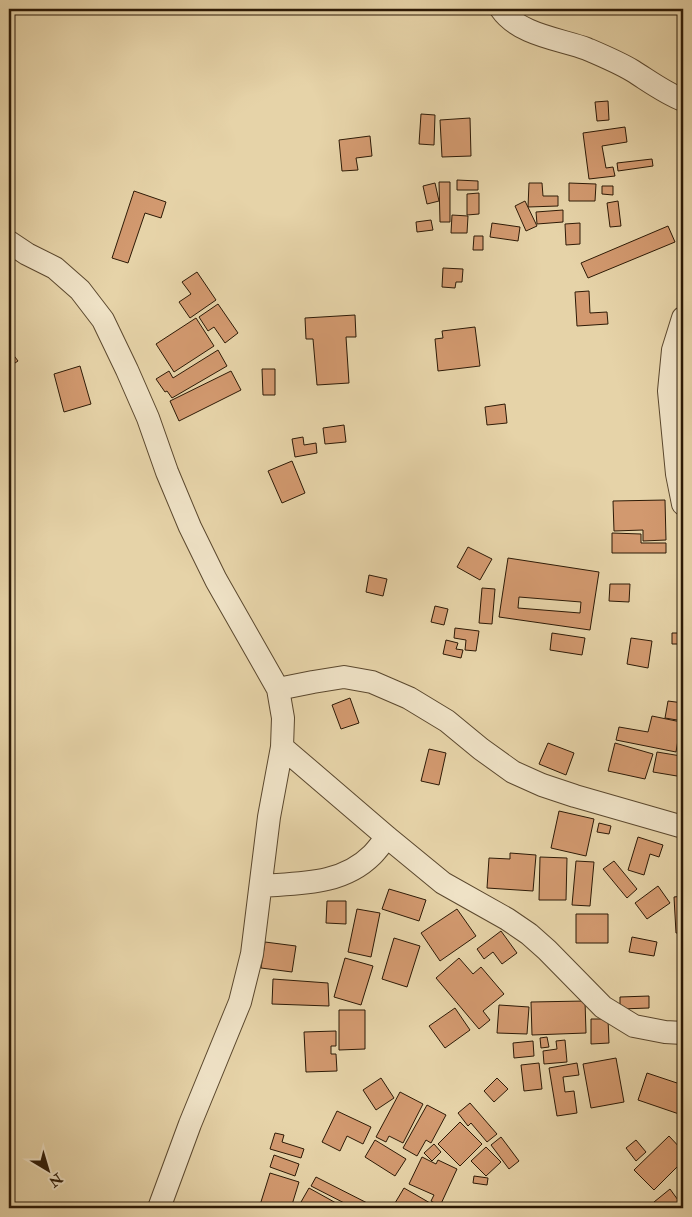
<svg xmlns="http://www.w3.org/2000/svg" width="692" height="1217" font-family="'IM FELL Double Pica',serif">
<rect width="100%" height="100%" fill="#e6d3a8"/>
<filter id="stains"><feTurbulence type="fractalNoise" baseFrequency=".004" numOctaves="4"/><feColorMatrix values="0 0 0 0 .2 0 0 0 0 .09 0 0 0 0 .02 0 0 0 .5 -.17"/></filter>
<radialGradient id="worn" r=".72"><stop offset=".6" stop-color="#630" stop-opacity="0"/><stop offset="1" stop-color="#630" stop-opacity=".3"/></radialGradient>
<path fill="#d2996f" stroke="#2d1a06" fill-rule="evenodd" d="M608,101l1,19 -12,1 -2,-19z
M421,114l14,1 -1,30 -15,-1z
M470,118l1,38 -29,1 -2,-37z
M625,127l2,15 -25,4 4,22 7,-1 2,9 -26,3 -6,-46z
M370,136l2,20 -16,2 2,12 -16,1 -3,-31z
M652,159l1,7 -35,5 -1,-8z
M457,180l21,1v9h-21z
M439,182h11v40h-10z
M435,183l4,18 -12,3 -4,-18z
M529,183h13l1,13h15v10l-30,1z
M569,183l27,1 -1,17h-26z
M602,186h11v9l-11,-1z
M134,191l32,11 -5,16 -16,-5 -17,50 -16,-5z
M479,193v21l-12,1v-21z
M525,201l12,25 -11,5 -11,-25z
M618,201l3,25 -11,1 -3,-24z
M563,210v12l-26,2 -1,-12z
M452,215l16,1 -1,17h-16z
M431,220l2,10 -16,2 -1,-10z
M492,223l28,4 -2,14 -28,-4z
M580,223v21l-14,1 -1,-21z
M668,226l7,16 -87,36 -7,-15z
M474,236h9v14h-10z
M443,268l20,1 -1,13h-6l-1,6 -13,-1z
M197,272l19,28 -26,18 -11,-16 12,-8 -9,-12z
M589,291l1,22 17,-1 1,12 -31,2 -2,-34z
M218,304l20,29 -13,10 -11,-16 -6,4 -9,-14z
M355,315l1,22h-10l3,46 -32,2 -4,-46h-7l-1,-21z
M196,318l18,28 -40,26 -18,-28z
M475,327l5,39 -42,5 -3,-32 8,-1 -1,-7z
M9,349l9,12 -9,6z
M218,350l9,16 -55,32 -5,-7 -2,1 -9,-13 13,-8 4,7z
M80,366l11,38 -27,8 -10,-38z
M262,369h13v26h-12z
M231,371l10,19 -62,31 -9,-20z
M505,404l2,19 -20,2 -2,-18z
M344,425l2,17 -21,2 -2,-16z
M303,437l1,8 12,-2 1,10 -22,4 -3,-18z
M292,461l13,32 -23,10 -14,-32z
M665,500l1,40 -23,1v-11l-29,1 -1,-30z
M612,533l29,1v9h25v10h-54z
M468,547l24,12 -12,21 -23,-13z
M508,558l91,14 -9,58 -91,-13zM519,597l62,5 -1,11 -62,-5z
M369,575l18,4 -4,17 -17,-4z
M610,584h20l-1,18 -20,-1z
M482,588l13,1 -3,35 -13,-1z
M435,606l13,3 -4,16 -13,-3z
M455,628l24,3 -3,20 -11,-1 1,-10 -12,-2z
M552,633l33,5 -3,17 -32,-5z
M672,633h11v11h-11z
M631,638l21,3 -4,27 -21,-4z
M446,640l12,3 -2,6 7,1 -2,8 -18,-4z
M350,698l9,25 -18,6 -9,-24z
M668,701l15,2v18l-18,-3z
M652,716l29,6 -5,30 -60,-12 3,-13 29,5z
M548,743l26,10 -8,22 -27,-11z
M615,743l38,11 -8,25 -37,-8z
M683,744v33l-30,-5 4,-20 24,4z
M429,749l17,4 -7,32 -18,-4z
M559,811l35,8 -8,37 -35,-8z
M599,823l12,3 -2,8 -12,-2z
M638,837l25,8 -4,12 -9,-3 -6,21 -16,-5z
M510,853l26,2 -3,36 -46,-3 2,-30 21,1z
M540,857l27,1 -1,42h-27z
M576,861l18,1 -4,44 -18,-1z
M614,861l23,28 -10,9 -24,-29z
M658,886l12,17 -23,16 -12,-16z
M389,889l37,11 -7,21 -37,-12z
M683,896v37h-7l-2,-36z
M327,901h19v23l-20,-1z
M357,909l23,4 -9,44 -23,-5z
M457,909l19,27 -36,25 -19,-28z
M576,914h32v29h-32z
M501,931l16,22 -15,11 -9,-12 -9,7 -7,-10z
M632,937l25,5 -3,14 -25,-4z
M394,938l26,8 -13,41 -25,-8z
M265,942l31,4 -4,26 -31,-4z
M345,958l28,8 -12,39 -27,-8z
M459,958l14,16 8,-7 23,27 -21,17 7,9 -11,9 -43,-51z
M273,979l55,4 1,23 -57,-2z
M649,996v12l-29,1v-12z
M585,1001l1,32 -54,2 -1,-33z
M499,1005l30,2 -2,27 -30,-1z
M455,1008l15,22 -25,18 -16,-22z
M339,1010h26v39l-26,1z
M591,1019h17l1,24 -18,1z
M336,1031v15h-5v8h5l1,17 -31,1 -2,-40z
M547,1037l2,10 -8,1 -1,-10z
M565,1040l2,22 -23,2 -1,-13 14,-2 -1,-8z
M533,1041l1,15 -20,2 -1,-15z
M616,1058l8,44 -33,6 -8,-44z
M539,1063l3,26 -18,2 -3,-26z
M577,1063l2,12 -16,2 2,15 9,-1 3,22 -20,3 -8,-48z
M647,1073l36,12v15l-4,14 -41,-14z
M381,1078l13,20 -18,12 -13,-20z
M497,1078l11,11 -14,13 -10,-11z
M400,1092l23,12 -20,39 -14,-7 -3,6 -10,-5z
M470,1103l27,31 -10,8 -16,-19 -3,3 -10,-13z
M427,1105l19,10 -15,28 -5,-3 -9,16 -14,-8z
M337,1111l34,16 -8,17 -16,-8 -7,15 -18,-9z
M460,1122l22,22 -22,22 -22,-22z
M275,1133l9,2 -2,7 22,7 -3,9 -31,-9z
M669,1136l14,15v10l-29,29 -20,-20z
M501,1137l18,24 -10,8 -18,-24z
M375,1140l31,19 -11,17 -30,-19z
M636,1140l10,12 -10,9 -10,-13z
M434,1144l7,8 -9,9 -8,-8z
M486,1147l15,15 -15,14 -15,-15z
M274,1155l25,9 -4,12 -25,-9z
M422,1157l14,7 2,-4 19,9 -17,37 -9,-5 3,-6 -25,-11z
M270,1173l29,9 -8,26h-19l-12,-3z
M474,1176l14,2 -1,7 -14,-2z
M316,1177l61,31h-23l-43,-22z
M309,1188l36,20h-32l-12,-6z
M404,1188l33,19 -1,1h-44z
M670,1189l13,18v1h-24l-5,-6z"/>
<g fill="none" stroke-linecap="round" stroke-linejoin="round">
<defs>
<path id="minor" d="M501,9c18,26 59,30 86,40 14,6 33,14 46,22 16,10 32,22 50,29
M9,242l18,12 28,14 25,22 23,30 24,50 21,48 19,54 23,55 26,53 62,109 5,29 -1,29 -13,70 -17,137 -12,48 -50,122 -31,84
M683,318l-10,32 -4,41 8,83 6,30
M278,689l35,-7 31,-5 28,5 37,16 38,23 34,28 32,23 29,13 33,11 108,31
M282,747l105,90 56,46 64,36 22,15 18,16 56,57 31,19 31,6 18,1
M261,886c39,-3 81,-1 111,-31 5,-5 10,-12 15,-18"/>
</defs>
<use href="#minor" stroke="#5b482e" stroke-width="24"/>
<use href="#minor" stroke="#efe2c6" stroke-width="22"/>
</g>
<rect width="692" height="1217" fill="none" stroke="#e6d3a8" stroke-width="30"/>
<rect x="10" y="10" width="672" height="1197" fill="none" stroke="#2d1a06" stroke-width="2.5"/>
<rect x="15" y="15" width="662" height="1187" fill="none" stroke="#2d1a06"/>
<g transform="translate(48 1170) rotate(142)" stroke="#efe2c6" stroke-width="4" paint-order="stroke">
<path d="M0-4L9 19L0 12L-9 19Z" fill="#2d1a06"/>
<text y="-8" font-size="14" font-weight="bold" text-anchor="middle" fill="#2d1a06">N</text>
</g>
<rect width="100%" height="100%" filter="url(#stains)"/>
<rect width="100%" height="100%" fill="url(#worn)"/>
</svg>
